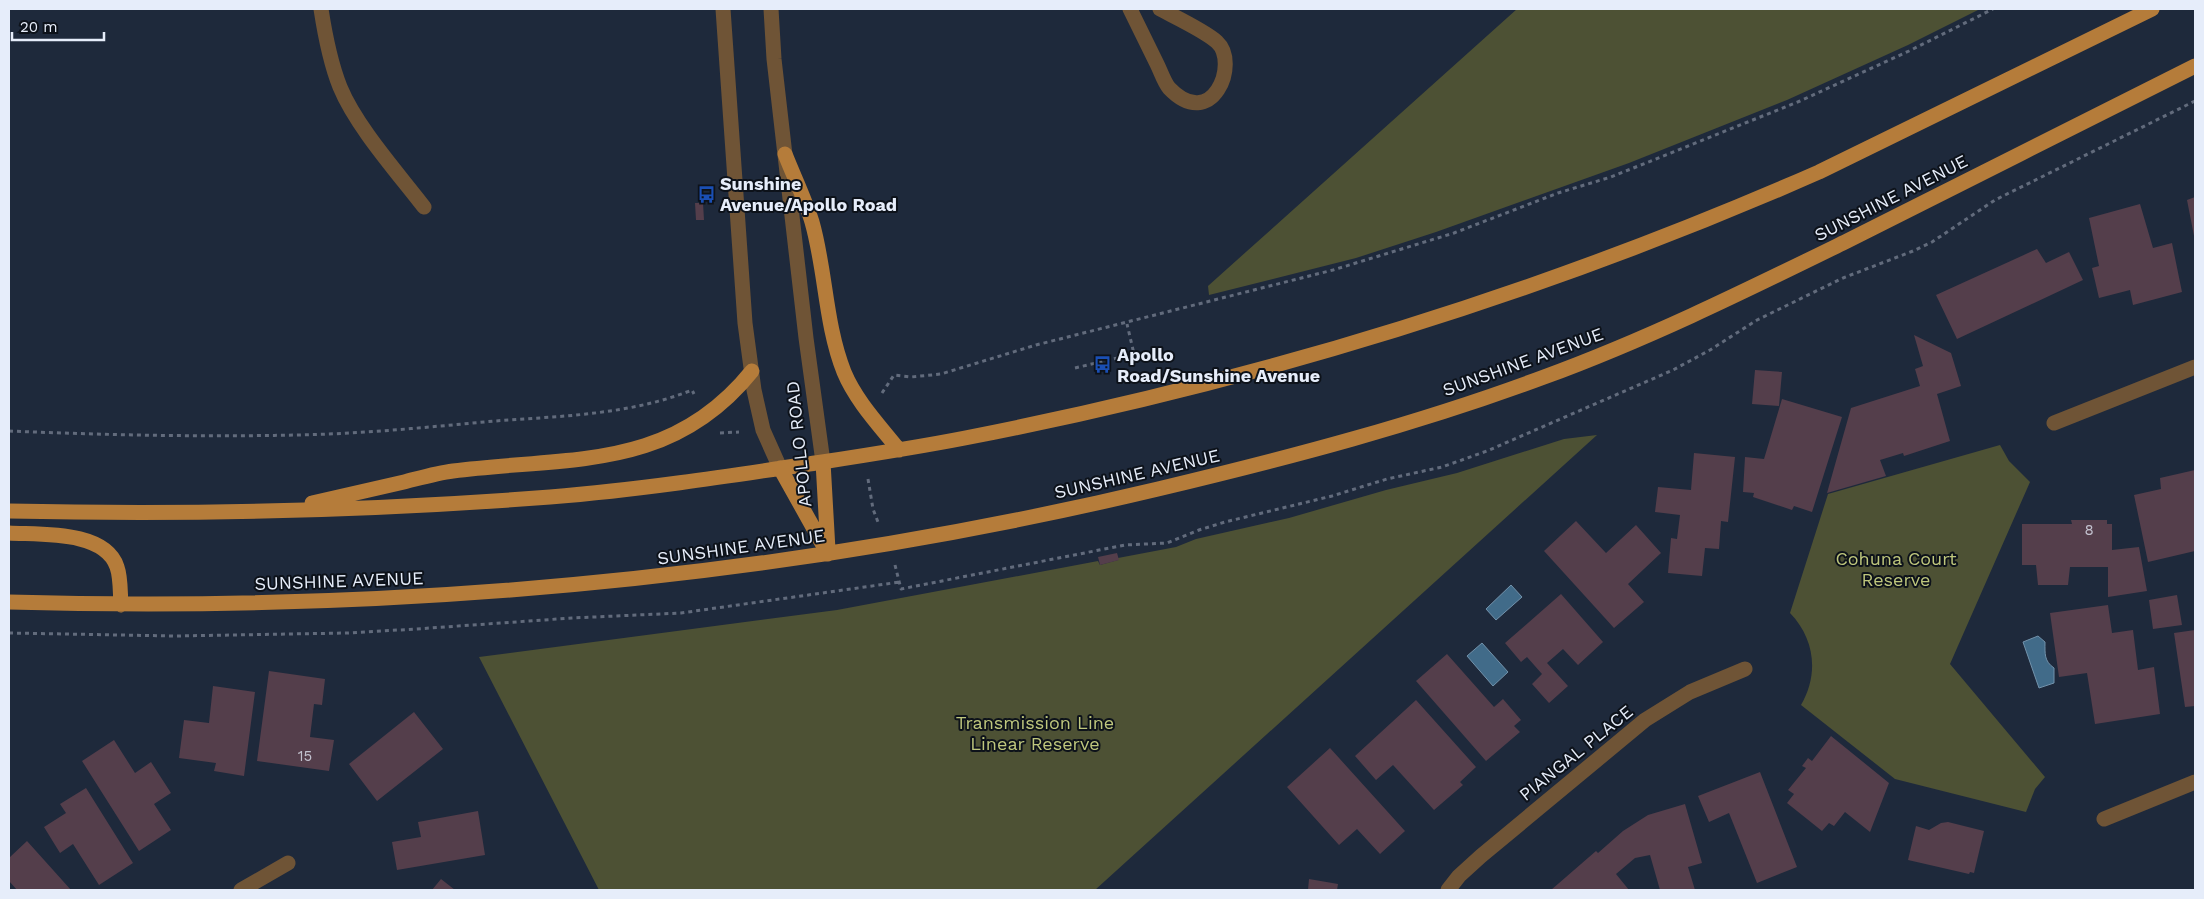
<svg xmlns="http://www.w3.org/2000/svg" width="2204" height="899" font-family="'Work Sans',sans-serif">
<rect width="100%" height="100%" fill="#1e293b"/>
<path fill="#4d5134" d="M1517,9h463l-72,36 -121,55 -158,63 -193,69 -80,26 -147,37 -1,-9z
M1597,435l-502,455h-496l-120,-233 358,-47 261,-49 2,4 18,-5v-2l58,-11 20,-8 93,-21 97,-28 71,-17 107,-34z
M2000,445l9,16 21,21 -80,182 95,113 -10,12 -9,23 -131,-33 -94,-74c18,-31 14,-66 -11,-92l38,-119z"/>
<path fill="#416b89" stroke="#7292ab" d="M1511,585l11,12 -26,23 -10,-11z
M2038,636l7,6c0,12 -1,19 9,26v15l-15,5 -16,-46z
M1482,643l26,29 -15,14 -26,-30z"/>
<path fill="#543e4b" d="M2195,197v44l-8,-41z
M695,203h8l1,17h-8z
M2140,204l13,44 19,-5 10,49 -49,13 -3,-15 -31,8 -7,-30 7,-2 -10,-48z
M2037,249l9,14 23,-11 14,28 -126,59 -21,-44z
M1914,335l37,18 10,33 -24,8 13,47 -46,15 -1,-3 -23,7 6,16 -59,17 24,-85 69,-22 -5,-17 8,-3z
M1755,370l27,2 -3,34 -27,-2z
M1782,399l60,18 -30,95 -18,-6 -2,4 -39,-13 1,-4 -11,-1 2,-35 19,2z
M1694,453l41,4 -7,65 -7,-1 -2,28 -14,-1 -3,28 -34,-3 3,-35 6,1 3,-24 -25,-3 3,-25 33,3z
M2195,470v81l-47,11 -14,-67 27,-6 -1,-11z
M2071,520h36v4h5v26l27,-3 8,44 -39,6v-30h-38l-2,18h-30l-2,-20h-14v-41h50z
M1576,521l30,32 30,-28 25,28 -33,31 16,18 -30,26 -70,-77z
M1117,553l2,7 -19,5 -2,-8z
M1561,594l42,48 -25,23 -15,-16 -16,14 21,23 -19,17 -17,-19 10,-10 -15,-17 -6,5 -16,-19z
M2177,595l5,30 -29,4 -4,-29z
M2108,605l4,28 21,-3 5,40 16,-3 6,47 -65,10 -8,-51 -28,4 -9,-64z
M2195,630v76l-10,1 -11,-74z
M1447,654l47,53 9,-8 18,21 -7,6 6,6 -34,29 -70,-80z
M269,671l56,8 -3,26 -8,-1 -4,33 24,3 -5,31 -72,-10z
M213,686l42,6 -11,84 -30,-5 2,-8 -37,-5 5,-38 25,3z
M1416,700l60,67 -16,15 3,3 -29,25 -41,-45 -17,15 -21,-24z
M414,712l29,37 -66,52 -28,-37z
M1831,736l58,47 -19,49 -25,-20 -11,14 -5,-3 -7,8 -35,-28 7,-9 -6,-4 18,-22 -4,-2 6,-8 4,3z
M114,740l21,33 16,-11 20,31 -17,11 17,26 -32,21 -57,-90z
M1330,748l75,83 -25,23 -23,-25 -18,16 -52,-58z
M1760,772l37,95 -40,16 -28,-70 -20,9 -11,-26z
M86,788l47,75 -34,22 -26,-41 -13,9 -16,-26 22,-14 -6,-9z
M1685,804l17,59 -14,4 7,23h-35l-10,-35 -15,3 -19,16 13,16h-78l45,-39 2,2 25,-22 25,-16z
M478,811l7,44 -88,15 -5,-28 29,-5 -3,-15z
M1948,822l36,9 -10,42 -4,-1 -1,2 -61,-14 8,-34 13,4 12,-7z
M27,841l44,49h-54l-8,-9v-23z
M441,879l14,11h-23z
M1309,879l29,5 -1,6h-29z"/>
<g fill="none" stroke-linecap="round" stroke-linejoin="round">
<path stroke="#626b7c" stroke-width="3" stroke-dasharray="4 4" stroke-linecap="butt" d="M1075,368l59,-14 -7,-30
M882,393l12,-18 17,2 30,-3 95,-29 297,-75 121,-37 104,-40 53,-16 189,-76 109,-50 84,-42
M9,431c95,4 191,6 287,4 66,-1 133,-8 199,-14 66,-5 135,-6 197,-31l2,4
M720,433l19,-1
M868,479l5,30 5,13
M895,565l6,24 224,-44 42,-2 32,-13 26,-8 107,-26 55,-17 55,-12 45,-16 186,-81 37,-20 47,-30 86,-42 70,-27 19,-9 63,-42 200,-99
M9,633l166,3 172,-3 69,-4 156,-11 109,-5 219,-31"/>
<path stroke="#6f5436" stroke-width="15" d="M321,9c4,26 9,53 19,78 16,39 57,85 84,120
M723,9l22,314 9,67 9,40 17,38
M771,9l3,50 32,279 17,124
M1130,9c9,18 18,37 27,55 4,8 7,18 12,24 43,45 71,-25 48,-46 -12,-11 -42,-25 -57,-33
M2054,423l141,-56
M2104,819l91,-37
M241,890l47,-27
M1448,890l11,-14 22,-20 164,-136 45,-28 55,-23"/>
<path stroke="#b57c3a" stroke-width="15" d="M785,154c9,23 20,45 27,68 14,49 13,102 32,150 12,29 36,54 55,78
M823,462l5,88
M780,468l48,86
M312,503c31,-7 62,-14 92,-21 16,-4 33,-9 49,-11 114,-15 217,2 299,-100
M9,511c180,4 361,0 541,-14 87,-7 173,-20 259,-33 52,-8 105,-16 156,-26 293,-57 581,-146 854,-266l333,-163
M9,533c30,2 96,-3 108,34 4,11 3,26 4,38
M9,602c388,11 771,-23 1149,-113 130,-31 260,-65 386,-112 104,-38 203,-87 303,-136 116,-58 232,-117 348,-175"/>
</g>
<defs>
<symbol id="bus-bare" viewBox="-9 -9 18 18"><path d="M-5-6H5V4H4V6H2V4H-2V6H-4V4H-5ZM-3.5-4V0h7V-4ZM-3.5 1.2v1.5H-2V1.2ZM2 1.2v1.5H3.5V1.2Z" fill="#1a4fb4" stroke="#0d121a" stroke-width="2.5" paint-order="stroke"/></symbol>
</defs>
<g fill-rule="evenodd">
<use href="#bus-bare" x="694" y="182" width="25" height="25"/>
<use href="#bus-bare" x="1090" y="352" width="25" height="25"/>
</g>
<g text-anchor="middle" stroke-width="4" stroke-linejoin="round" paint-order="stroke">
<g font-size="15" fill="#c2c1ce">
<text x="2089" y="535">8</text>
<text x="305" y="761">15</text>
</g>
<g font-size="18" font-weight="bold" fill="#e6edfa" stroke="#0d121a" text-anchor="start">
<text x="720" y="190">Sunshine<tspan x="720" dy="21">Avenue/Apollo Road</tspan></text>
<text x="1117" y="361">Apollo<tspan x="1117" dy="21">Road/Sunshine Avenue</tspan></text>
</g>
<g font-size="18" fill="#e6edfa" stroke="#0d121a">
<text transform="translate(1891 198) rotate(-27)" y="6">SUNSHINE AVENUE</text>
<text transform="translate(1523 362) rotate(-20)" y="6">SUNSHINE AVENUE</text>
<text transform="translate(799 444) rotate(-96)" y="6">APOLLO ROAD</text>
<text transform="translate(1137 474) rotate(-13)" y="6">SUNSHINE AVENUE</text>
<text transform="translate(741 547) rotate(-8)" y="6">SUNSHINE AVENUE</text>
<text transform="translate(339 581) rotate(-2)" y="6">SUNSHINE AVENUE</text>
<text transform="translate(1576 753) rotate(-39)" y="6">PIANGAL PLACE</text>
</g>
<g font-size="18" fill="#bfc77d" stroke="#0d121a">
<text x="1896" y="565">Cohuna Court<tspan x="1896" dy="21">Reserve</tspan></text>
<text x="1035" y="729">Transmission Line<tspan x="1035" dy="21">Linear Reserve</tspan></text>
</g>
</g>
<rect width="2204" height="899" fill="none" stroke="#e6edfa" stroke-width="20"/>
<path d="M12 32v8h92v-8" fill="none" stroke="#e6edfa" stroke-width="2.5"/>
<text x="20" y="32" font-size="15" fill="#e6edfa" stroke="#0d121a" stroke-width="4" paint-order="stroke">20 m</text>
</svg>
